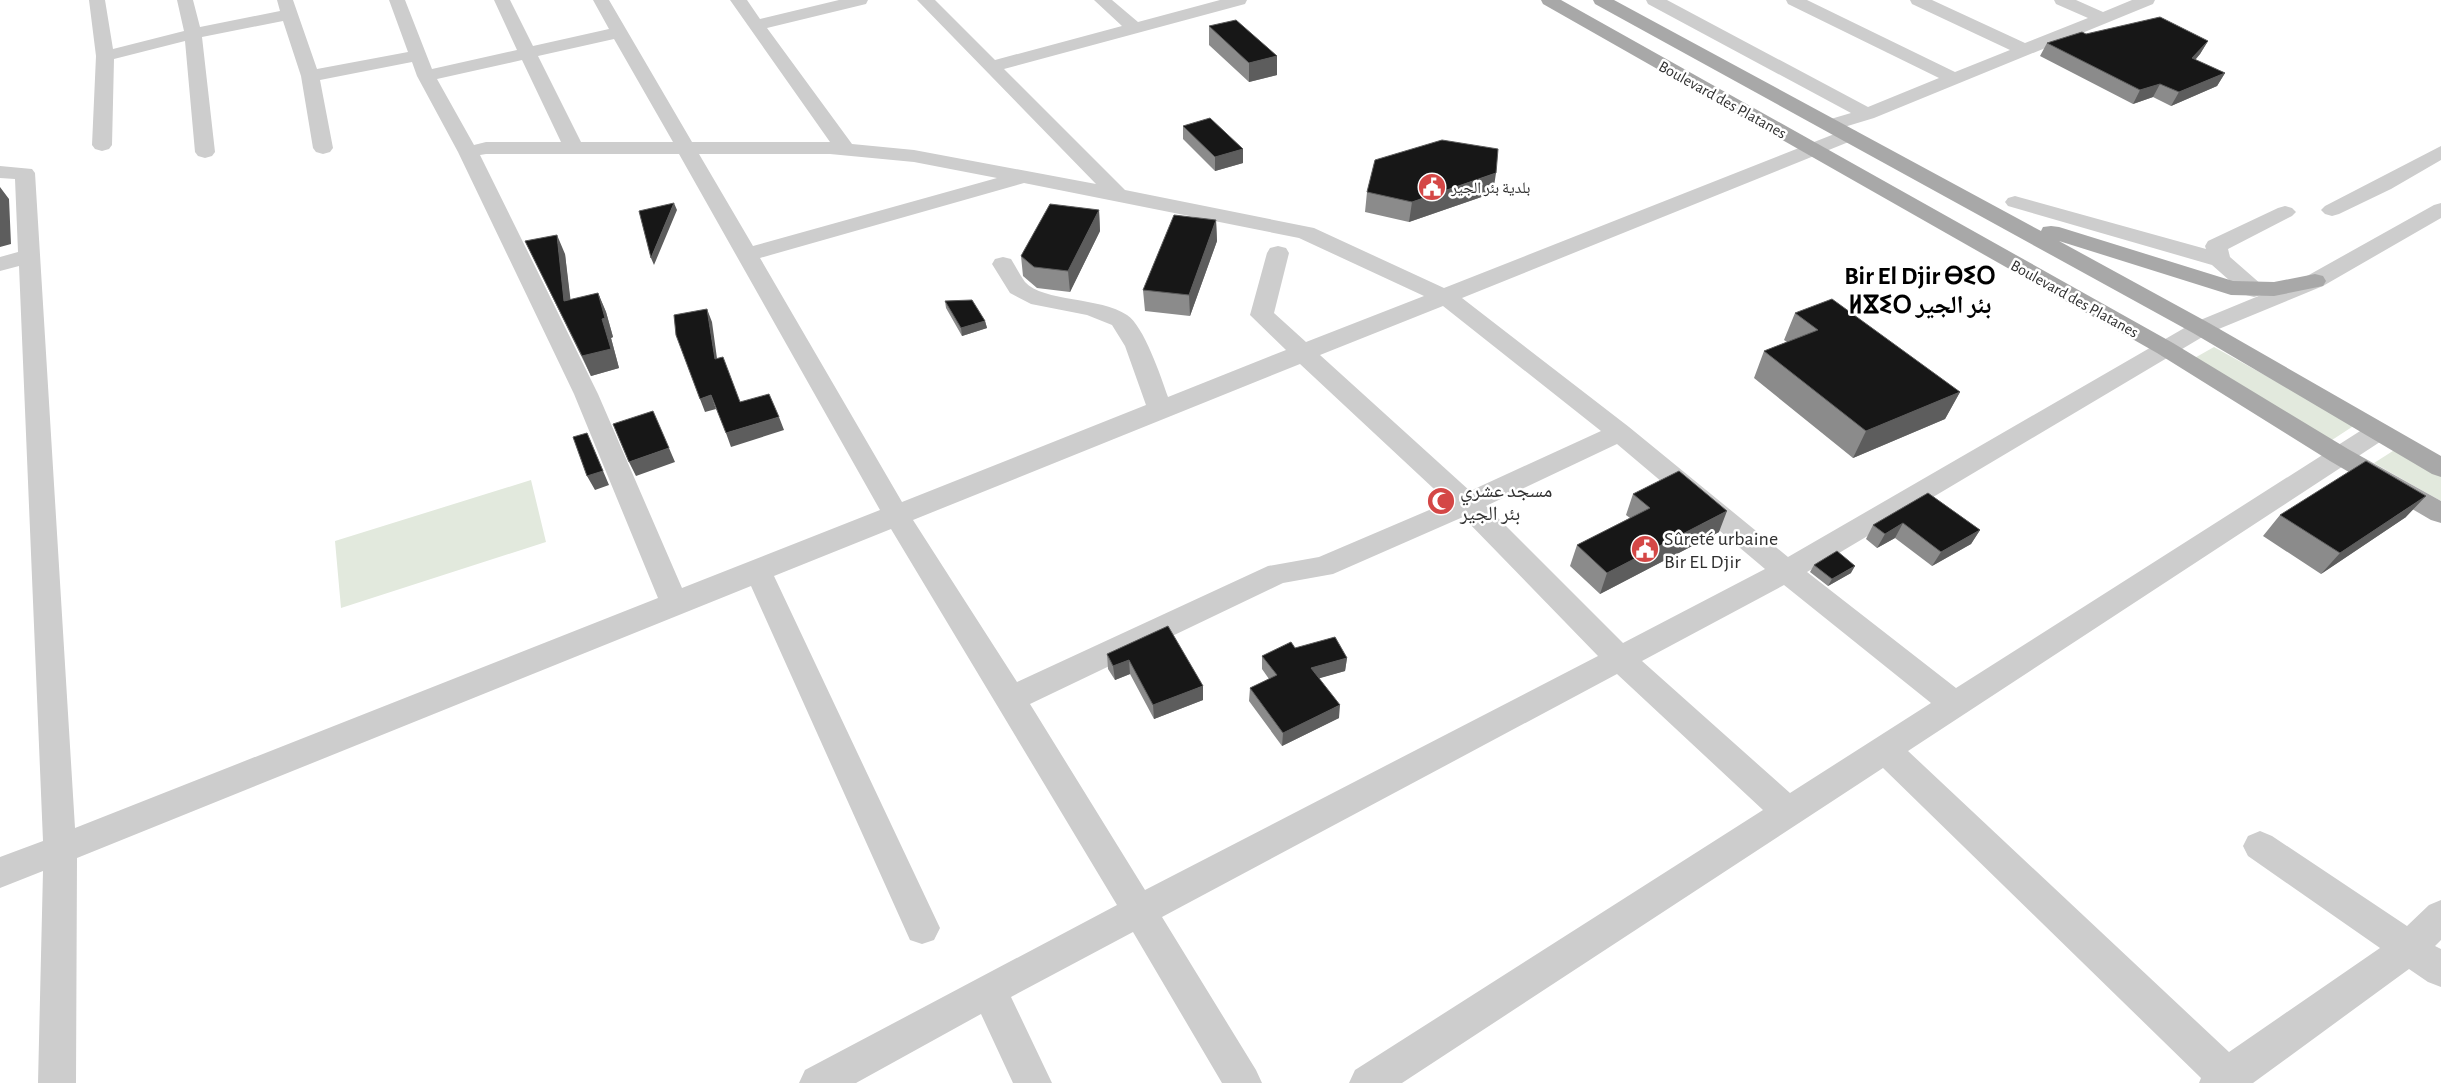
<svg xmlns="http://www.w3.org/2000/svg" width="2441" height="1083" font-family="'Alegreya Sans','Noto Naskh Arabic','Noto Sans Tifinagh',sans-serif">
<rect width="100%" height="100%" fill="#fff"/>
<path fill="#e2e9dd" d="M2214,347l141,78 -23,15 -141,-80z
M2396,449l45,25v27l-67,-38z
M531,480l15,62 -205,66 -6,-67z"/>
<g fill="none" stroke-linecap="round" stroke-linejoin="round">
<path fill="#cdcdcd" fill-rule="evenodd" d="M89,0h16l8,49 71,-18 -7,-31h16l7,27 80,-16 -3,-11h16l24,69 91,-17 -19,-52h16l27,69 85,-19 -23,-50h16l23,46 76,-17 -16,-29h16l83,142h138l-100,-142h17l13,19 79,-19h29l-2,4 -99,24 85,116 62,6 182,34 -179,-184h18l60,60 127,-34 -28,-26h18l26,22 82,-22h27l-2,4 -241,65 121,121 189,38 130,60 398,-157 7,-2 7,2 3,4 -3,4 -394,159 167,129 159,130 405,-234 68,-28 -7,2 -8,-2 -34,-30 -204,-59 -3,-4 3,-4 7,-2 7,2 184,51 -1,-3 3,-5 70,-33 7,-2 7,2 4,4 -4,4 -64,33 2,8 32,28 3,5 -3,5 45,-19 127,-71 7,-2v15l-118,68 -114,47 -402,239 149,116 412,-262 9,-3 9,3 4,6 -4,6 -478,313 321,301 151,-104 -132,-92 -5,-10 5,-10 12,-5 12,5 135,90 22,-21 12,-5v40l-6,6 6,3v38l-13,-5 -19,-13 -156,114h-54l2,-5 -318,-310 -481,315h-53l6,-13 408,-260 -146,-136 -455,243 94,153 6,13h-40l-89,-151 -122,65 41,86h-39l-32,-69 -125,69h-57l6,-13 312,-165 -226,-376 -117,47 166,352 -6,12 -12,4 -12,-4 -159,-354 -674,272 -1,225h-38l5,-212 -43,17v-31l43,-16 -24,-575 -19,5v-14l18,-5 -3,-73 -15,-1v-12l32,3 3,4 40,655 583,-230 -84,-204 -116,-242 -41,-76 -5,-14 -92,18 13,68 -3,4 -7,2 -7,-2 -3,-4 -12,-72 -18,-55 -81,16 13,115 -3,4 -7,2 -7,-2 -3,-4 -10,-111 -71,18 -2,86 -3,4 -7,2 -7,-2 -3,-4 4,-89zM614,39l59,103h-92l-43,-86zM522,60l39,82h-75l-12,3 -37,-66zM486,154h193l201,356 -198,78 -84,-194 -118,-239zM699,154h131l84,8 83,16 -244,68zM1024,183l275,55 125,58 -118,46 -32,-29 15,-60 -3,-5 -8,-2 -8,2 -3,5 -17,62 36,35 -118,47c-7,-20 -24,-71 -41,-82 -26,-18 -84,-13 -102,-33 -5,-7 -9,-15 -14,-23l-8,-2 -8,2 -3,5 18,29 21,11 56,11 25,10 13,21 21,59 -244,97 -142,-244zM1443,306l158,125 -131,60 -150,-136zM1300,364l148,138 -129,55 -51,9 -251,116 -104,-162zM1617,444l148,125 -142,74 -137,-137zM1463,517l135,139 -453,234 -115,-186 253,-121 50,-9zM1784,585l147,118 -141,90 -148,-132z
M1646,0h21l201,107 71,-29 -151,-74 -2,-4h21l148,72 55,-22 -98,-46 -2,-4h22l93,43 63,-25 -32,-14 -2,-4h22l27,12 29,-12h23l-2,4 -279,114 -43,13 -7,-2 -3,-4 3,-4 27,-8 -203,-109z
M2441,146v14l-50,29 -52,25 -7,2 -7,-2 -4,-4 4,-4z"/>
<path fill="#a8a8a8" fill-rule="evenodd" d="M1541,0h20l612,343 175,106 93,52v22l-10,-3 -101,-59 -173,-108 -614,-349z
M1593,0h21l427,231 2,-4 8,-1 8,1 174,54 41,1 41,-8 8,2 3,5 -3,5 -49,10 -43,-1 -172,-54 150,82 232,133v21l-9,-3 -239,-141 -598,-329z"/>
</g>
<path fill="#8b8b8b" d="M1209,26l68,30v19l-28,7 -40,-37z
M2086,34l122,7 -8,13 -5,6 30,13 -8,13 -46,20 -18,-9 -20,7 -93,-48 7,-13z
M1183,126l60,23v14l-28,8 -32,-32z
M1367,192l126,1 -84,29 -44,-10z
M1099,210l1,21 -30,61 -33,-4 -14,-12 -2,-20z
M1216,220l1,21 -27,75 -45,-5 -2,-21z
M525,241l40,13 5,46 28,-7 8,19 7,25 -2,1 8,30 -28,8z
M945,301l40,20 2,7 -25,8 -16,-28z
M1795,313l165,79 -15,27 -92,39 -99,-80 10,-27 23,-9 -3,-2z
M1928,493l52,37 -9,14 -39,22 -37,-28 -18,10 -11,-9 7,-14z
M1633,494l86,38 -119,62 -30,-28 7,-21 53,-27 -4,-3z
M2280,515l126,2 -85,57 -58,-38z
M1814,565l37,8 -23,13 -18,-14z
M1168,626l35,74 -49,19 -24,-45 -15,6 -7,-11 -1,-15z
M1295,648l52,10 -2,13 -26,7 20,40 -57,28 -33,-45 1,-13 19,-9 -7,-10v-13z"/>
<path fill="#5d5d5d" d="M2208,41l-8,13 -15,18 7,-14z
M1277,56v19l-28,7v-19z
M2225,73l-8,13 -46,20 8,-14z
M2160,84l-7,13 -20,7 7,-14z
M1243,149v14l-28,8v-14z
M1496,173l-3,20 -84,29 3,-20z
M0,187l9,12 2,45 -11,3z
M674,203l3,7 -23,55 -3,-7z
M1099,210l1,21 -30,61 -2,-21z
M1216,220l1,21 -27,75 -1,-21z
M557,235l8,19 8,66 -9,-19z
M598,293l8,19 7,25 -2,1 8,30 -28,8 -9,-20 20,-37z
M707,309l5,13 7,51 -4,-14z
M985,321l2,7 -25,8 -1,-8z
M1960,392l-15,27 -92,39 13,-27z
M711,395l5,14 -11,3 -5,-13z
M779,417l5,13 -53,17 -5,-14z
M587,433l22,52 -14,5 -8,-14z
M669,448l6,14 -39,14 -7,-14z
M2426,496l-20,21 -85,57 19,-21z
M1727,511l-8,21 -119,62 7,-21z
M1903,523l-8,15 -18,10 8,-14z
M1980,530l-9,14 -39,22 9,-14z
M1855,566l-4,7 -23,13 4,-7z
M1347,658l-2,13 -35,10 1,-13z
M1129,660l1,14 -15,6 -2,-14z
M1203,686v14l-49,19 -1,-14z
M1340,705l-1,13 -57,28 1,-13z"/>
<path fill="#171717" stroke="#5d5d5d" d="M2160,17l48,24 -16,17 33,15 -46,19 -19,-8 -20,6 -93,-47 35,-11 4,2z
M1236,20l41,36 -28,7 -40,-37z
M1210,118l33,31 -28,8 -32,-31z
M1442,140l56,9 -2,24 -84,29 -45,-10 8,-32z
M674,203l-23,55 -12,-47z
M1050,204l49,6 -31,61 -34,-4 -13,-11z
M1174,215l42,5 -27,75 -46,-5z
M557,235l7,66 34,-8 7,25 -3,1 9,30 -29,7 -57,-115z
M1832,299l128,93 -94,39 -102,-80 54,-21 -23,-17z
M972,300l13,21 -24,7 -16,-27z
M707,309l8,50 8,-2 17,45 29,-8 10,23 -53,16 -15,-38 -11,4 -24,-64 -2,-20z
M653,411l16,37 -40,14 -16,-38z
M587,433l16,38 -16,5 -14,-39z
M2366,461l60,35 -86,57 -60,-38z
M1679,471l48,40 -120,62 -30,-28 73,-37 -17,-14z
M1928,493l52,37 -39,22 -38,-29 -18,11 -12,-9z
M1837,551l18,15 -23,13 -18,-14z
M1168,626l35,60 -50,19 -24,-45 -16,6 -6,-12z
M1335,637l12,21 -36,10 29,37 -57,28 -33,-45 27,-13 -15,-19 29,-14 4,6z"/>
<defs>
<symbol id="civic-disc" viewBox="-11 -11 22 22"><circle r="9.5" fill="#d44746" stroke="#fff"/><path d="M-.6-6.5H3V-4.5H.6V-3L4-1V1h2V6H-6V1h2V-1L-.6-3ZM-1.2 2.5V6h2.4V2.5Z" fill="#fff"/></symbol>
<symbol id="mosque-disc" viewBox="-11 -11 22 22"><circle r="9.5" fill="#d44746" stroke="#fff"/><path d="M3.5-4.9A6 6 0 1 0 3.5 4.9A5 5 0 1 1 3.5-4.9Z" fill="#fff"/></symbol>
</defs>
<g fill-rule="evenodd">
<use href="#civic-disc" x="1416" y="171" width="32" height="32"/>
<use href="#mosque-disc" x="1425" y="485" width="32" height="32"/>
<use href="#civic-disc" x="1629" y="533" width="32" height="32"/>
</g>
<g text-anchor="middle" stroke-width="5" stroke-linejoin="round" paint-order="stroke">
<g font-size="16" fill="#303030" stroke="#fff">
<text transform="translate(1723 99) rotate(29)" y="6">Boulevard des Platanes</text>
<text transform="translate(2075 298) rotate(29)" y="6">Boulevard des Platanes</text>
</g>
<g font-size="16" fill="#303030" stroke="#fff" text-anchor="start">
<text x="1451" y="193">بلدية بئر الجير</text>
</g>
<g font-size="20" fill="#303030" stroke="#fff" text-anchor="start">
<text x="1460" y="497">مسجد عشري<tspan x="1460" dy="23">بئر الجير</tspan></text>
<text x="1664" y="545">Sûreté urbaine<tspan x="1664" dy="23">Bir EL Djir</tspan></text>
</g>
<g font-size="25" font-weight="bold" fill="#000" stroke="#fff">
<text x="1920" y="284">Bir El Djir ⴱⵉⵔ<tspan x="1920" dy="29">ⵍⴵⵉⵔ بئر الجير</tspan></text>
</g>
</g>
</svg>
